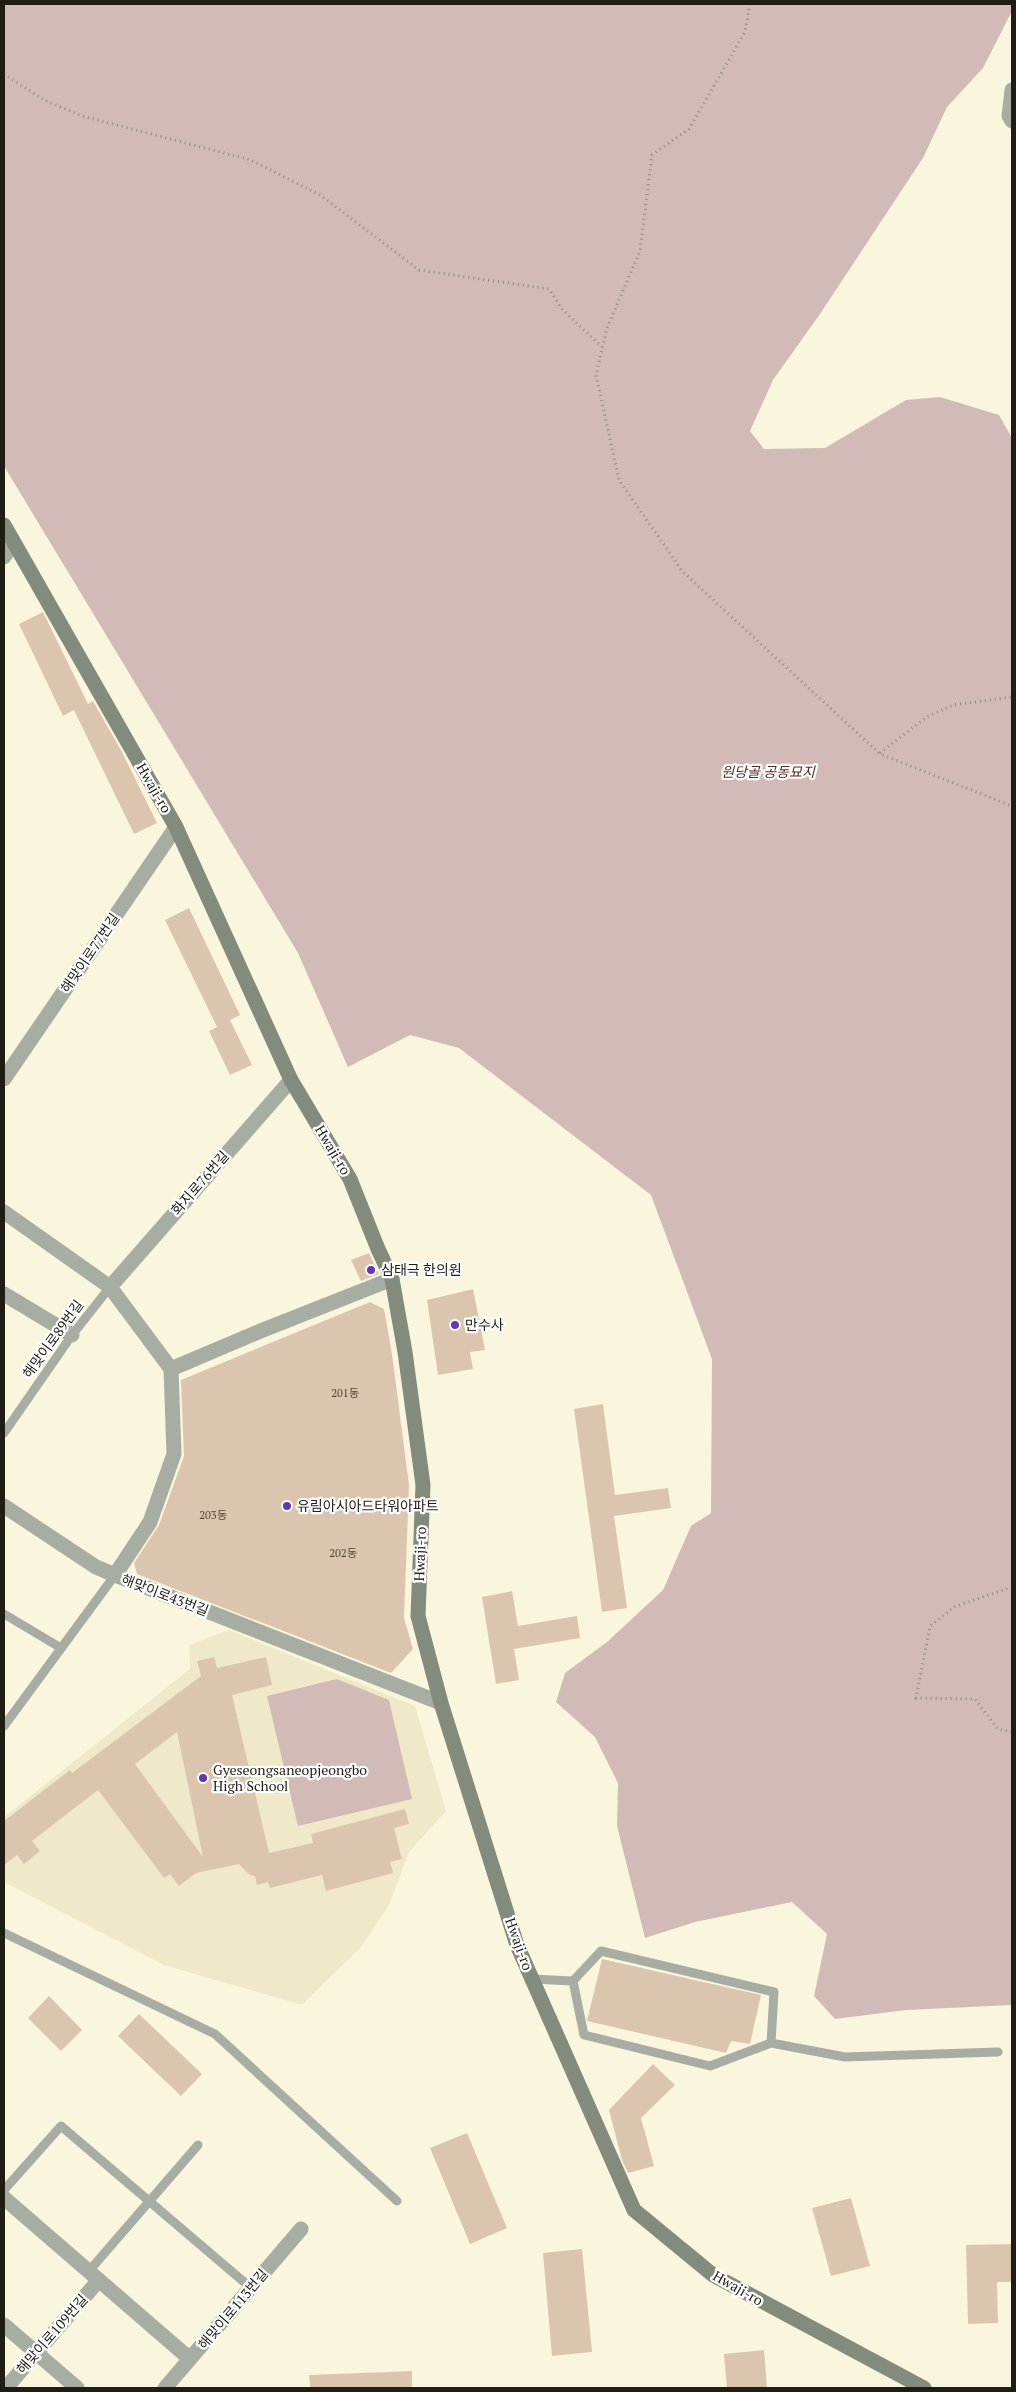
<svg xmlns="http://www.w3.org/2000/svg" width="1016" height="2392" font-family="'PT Serif','Noto Sans KR',serif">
<rect width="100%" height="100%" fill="#faf6dd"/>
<path fill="#efe9c9" d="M229,1630l186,76 31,105 -37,41 -21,55 -26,39 -60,59 -138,-40 -160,-83v-65l186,-148 -1,-24z"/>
<path fill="#d2bbb6" d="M4,4h1008v7l-29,57 -36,39 -24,51 -103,156 -47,66 -23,51 14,18 61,-1 81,-48 34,-3 59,18 13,23v1567l-106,5 -71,9 -21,-23 13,-62 -35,-32 -97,20 -50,16 -28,-112 1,-43 -23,-46 -39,-35 9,-29 42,-31 56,-52 28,-64 20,-13 1,-154 -61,-164 -192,-147 -49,-13 -62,32 -50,-114 -294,-487z
M337,1679l52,21 23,99 -114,27 -31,-130z"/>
<path fill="#dcc5ae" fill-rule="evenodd" d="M43,612l45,92 5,-3 29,51 35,71 -23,11 -60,-124 -11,6 -44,-92z
M189,908l51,107 -10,5 22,45 -22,10 -21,-44 8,-4 -52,-107z
M369,1253l10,21 -18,7 -10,-21z
M473,1289l12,61 -15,2 3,17 -35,6 -11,-75z
M370,1302l14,7 8,45 17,131 -5,133 9,31 -22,24 -254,-99 -3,-11 25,-38 25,-69 -3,-76z
M603,1404l12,91 53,-7 3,20 -57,8 13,92 -25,4 -28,-203z
M512,1591l6,35 59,-10 3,22 -66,11 5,31 -23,4 -14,-87z
M214,1657l3,11 49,-11 6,28 -40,10 37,158 44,-10 -2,-9 94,-25 4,15 -15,4 8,31 -12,3 3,11 -67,18 -4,-16 -52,13 -2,-6 -11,3 -2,-9 -5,-1 -11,-11 -43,9 -17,13 -9,-12 -6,4 -66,-88 -66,51 8,10 -16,13 -7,-9 -13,10v-44l66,-51 2,3 129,-97 -4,-15zM177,1732l26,125 -68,-93z
M602,1959l159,36 -11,49 -19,-3 -5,12 -139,-32z
M49,1996l33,34 -21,21 -33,-33z
M139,2014l63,60 -21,22 -63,-60z
M653,2064l22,21 -34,33 13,48 -26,7 -6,-13 -13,-50z
M467,2133l40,95 -37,16 -40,-96z
M851,2198l19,68 -39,10 -19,-68z
M1012,2244v38h-15l1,41 -30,1 -2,-79z
M582,2249l10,103 -40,4 -9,-103z
M764,2350l3,38h-40l-3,-34z
M412,2371v17h-102l-1,-13z"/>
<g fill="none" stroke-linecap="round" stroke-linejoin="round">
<path stroke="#8e8b79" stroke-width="3" stroke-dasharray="1 4" stroke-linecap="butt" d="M750,4l-5,28 -56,97 -37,26 -12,96 -33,77 -11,47 23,105 63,91 198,183 132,52
M4,74l40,26 38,16 169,44 69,35 99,75 130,19 13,20 40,38
M880,753l47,-36 26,-12 59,-8
M1012,1587l-58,20 -24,19 -14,72 59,1 23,30 14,3"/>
<path stroke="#a8ada4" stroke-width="9" d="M4,1433l68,-98 38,-48
M4,1614l57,34
M4,1726l111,-151
M4,1933l211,101 182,167
M531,1979l42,2 28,-30 173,41 -3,51 -61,23 -126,-31 -11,-54
M771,2043l74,14 153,-5
M4,2190l57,-64 190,162
M89,2271l109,-126"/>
<path stroke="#a8ada4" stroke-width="15" d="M1012,90l-3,26 3,5
M4,557l9,-14
M4,1079l172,-252
M4,1212l106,75 61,82 3,85 -24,68 -35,53 326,128
M110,1287l181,-207
M4,1294l68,41
M171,1369l92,-39 129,-51
M4,1506l92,61 19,8
M4,2198l186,161
M4,2325l73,63
M6,2388l93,-108
M165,2388l136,-159"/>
<path stroke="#838b7d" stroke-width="15" d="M4,525l172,302 115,253 59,99 28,70 14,30 13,73 18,133 -5,131 23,87 76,242 117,265 79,65 211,113"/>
</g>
<g fill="#6638b0" stroke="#fff" stroke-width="2">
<circle cx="371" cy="1270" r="5"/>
<circle cx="455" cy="1325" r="5"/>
<circle cx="287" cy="1506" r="5"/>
<circle cx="203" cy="1778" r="5"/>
</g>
<g text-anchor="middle" stroke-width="4.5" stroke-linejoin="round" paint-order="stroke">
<g font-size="11" fill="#4e473a">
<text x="345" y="1397">201동</text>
<text x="213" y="1519">203동</text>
<text x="343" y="1557">202동</text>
</g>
<g font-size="14" font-style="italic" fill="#582a1f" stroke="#fff">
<text x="768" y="777">원당골 공동묘지</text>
</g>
<g font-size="14" fill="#1f1d14" stroke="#fff">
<text transform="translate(154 788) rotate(60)" y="5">Hwaji-ro</text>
<text transform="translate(90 953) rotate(-56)" y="5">해맞이로77번길</text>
<text transform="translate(333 1150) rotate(59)" y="5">Hwaji-ro</text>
<text transform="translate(200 1183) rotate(-49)" y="5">화지로76번길</text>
<text transform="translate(53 1339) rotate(-54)" y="5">해맞이로89번길</text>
<text transform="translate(420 1554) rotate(-88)" y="5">Hwaji-ro</text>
<text transform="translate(165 1595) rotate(21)" y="5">해맞이로43번길</text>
<text transform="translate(519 1944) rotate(70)" y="5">Hwaji-ro</text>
<text transform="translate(738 2288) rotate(30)" y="5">Hwaji-ro</text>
<text transform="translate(233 2309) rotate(-50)" y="5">해맞이로113번길</text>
<text transform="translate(52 2334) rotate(-49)" y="5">해맞이로109번길</text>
</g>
<g font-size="14" fill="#1f1d14" stroke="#fff" text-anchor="start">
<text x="381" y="1275">삼태극 한의원</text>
<text x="465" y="1330">만수사</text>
<text x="297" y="1511">유림아시아드타워아파트</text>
<text x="213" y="1775">Gyeseongsaneopjeongbo<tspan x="213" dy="16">High School</tspan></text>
</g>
</g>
<rect width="1016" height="2392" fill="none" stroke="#1f1d14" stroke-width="10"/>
</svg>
